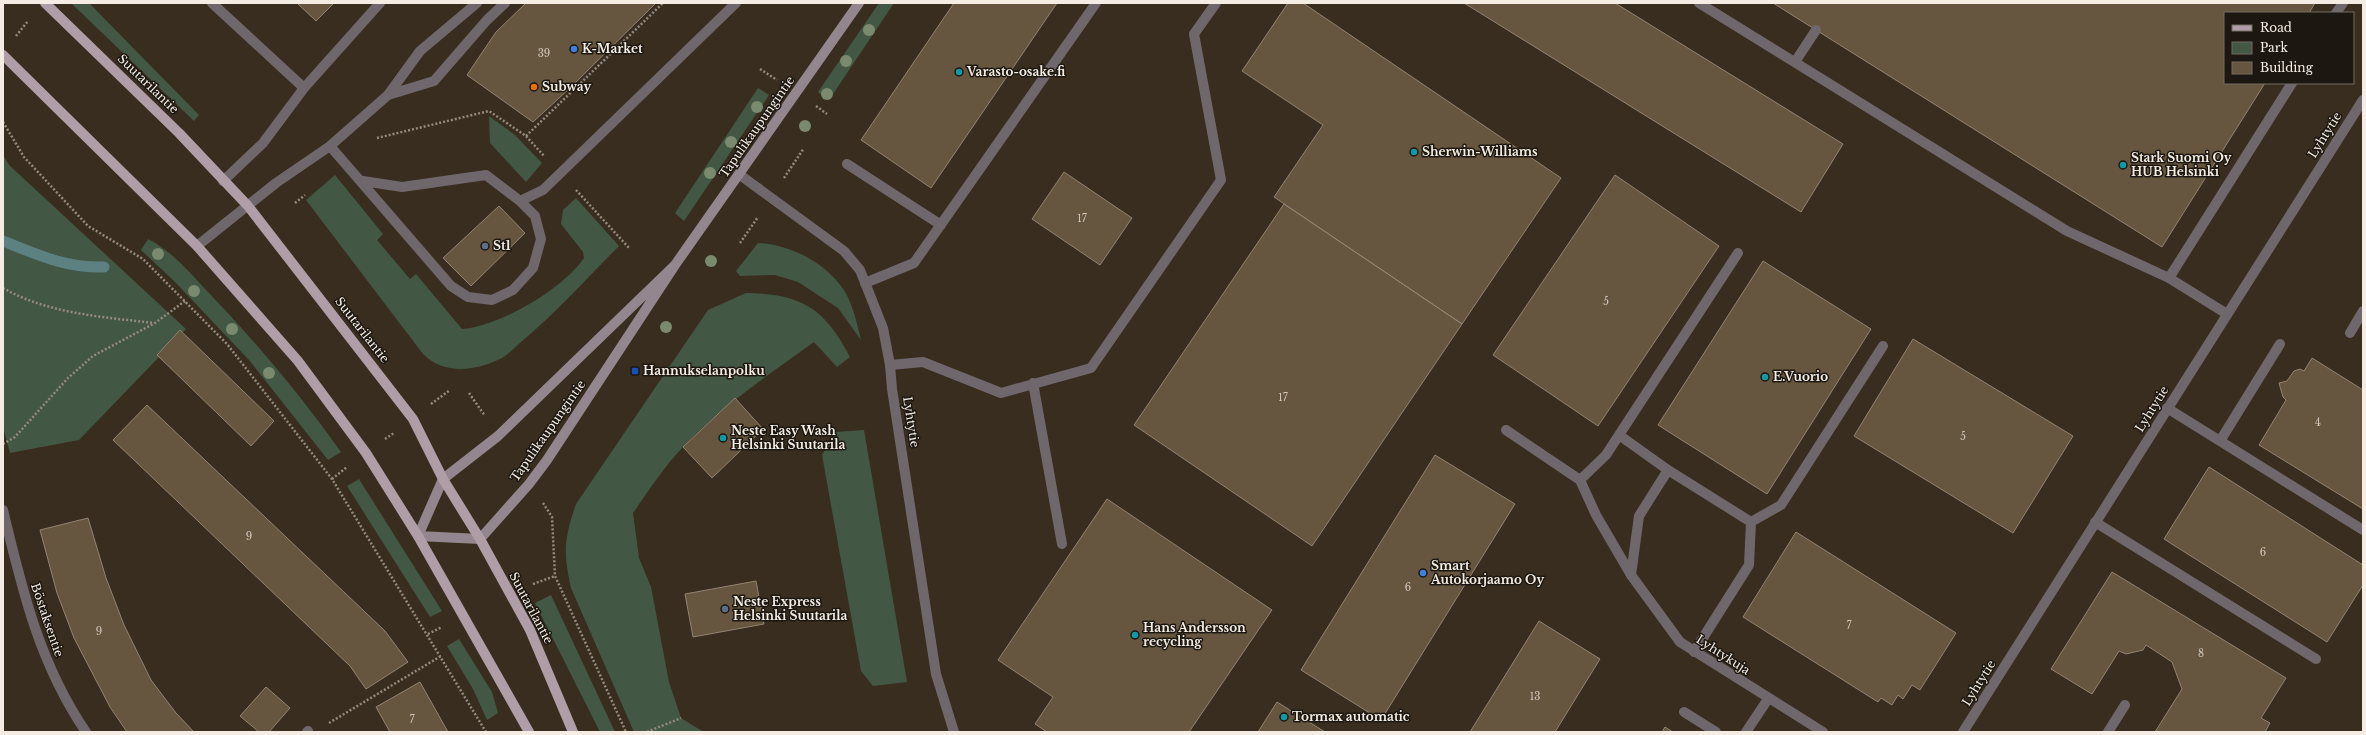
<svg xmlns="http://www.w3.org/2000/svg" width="2366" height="735" font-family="'Libre Baskerville',serif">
<rect width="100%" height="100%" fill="#392d1f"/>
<path fill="#425744" d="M89,3l110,112 -5,6 -122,-117z
M879,3h15l-65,97 -11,-8z
M758,88l11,7 -85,126 -9,-8z
M489,116l26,19 27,28 -16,19 -36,-39z
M3,155l6,10 177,164 -107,111 -69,13 -7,-26z
M335,175l48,59 -6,6 33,39 6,-5 46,55c38,-3 101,-40 122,-71l-1,-6 -22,-28 2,-14 13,-12 43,48c-32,32 -63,67 -98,96 -7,6 -14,14 -21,17 -25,12 -56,16 -77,-5l-117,-154z
M148,239c24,12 42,34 61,54 48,50 91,102 132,159l-13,8 -79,-100 -74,-78 -34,-32z
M758,243c32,1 68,20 86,47 9,15 13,33 17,50l-23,-32 -40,-26 -23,-7 -35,1 -4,-5z
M746,293c55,1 78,14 104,64l-13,10 -23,-25c-46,33 -92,64 -131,105 -19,20 -34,43 -50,66l6,45 12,29 18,95 12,36 21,13 8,1h-76l-63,-144c-8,-36 -7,-49 5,-84l132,-194z
M864,430l43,252 -34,4 -12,-15 -39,-216 14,-23z
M359,479l83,132 -12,6 -83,-131z
M551,595l64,137h-15l-65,-129z
M459,639l33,53 6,21 -11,7 -14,-31 -26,-43z"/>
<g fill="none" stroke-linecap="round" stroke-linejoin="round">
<path stroke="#5d8181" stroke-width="11" d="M3,241c35,14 63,27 101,26"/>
</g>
<path fill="#66553f" stroke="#928474" d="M297,3h37l-18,18z
M526,3h130l-86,85 -37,34 -66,-47 29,-43z
M954,3h103l-126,185 -70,-48z
M1288,3h15l258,175 -99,146 -188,-127 49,-72 -81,-54z
M1464,3h151l228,141 -42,68z
M1773,3h542l-6,10h-84v70h40l-103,164z
M1064,172l68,46 -32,47 -68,-46z
M1615,175l104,71 -121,180 -105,-71z
M1284,204l178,120 -150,222 -178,-121z
M499,206l26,27 -54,53 -28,-28z
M1763,261l108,68 -104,165 -109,-69z
M180,330l94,91 -23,25 -94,-91z
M1913,339l160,97 -60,97 -159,-97z
M2312,358l51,32v119l-104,-64 27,-45 -3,-3 -4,-14 8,-2 7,-10 6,-2 4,2z
M735,398l28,31 -51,49 -29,-31z
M147,405l238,226 23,31 -42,27 -16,-23 -237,-226z
M1435,455l80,49 -134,216 -80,-50z
M2209,467l154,98v20l-36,57 -163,-103z
M1107,499l165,111 -83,122h-142l-12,-8 18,-27 -55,-37z
M88,518l18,60 18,47 27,55 25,33 18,19h-67l-17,-25 -36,-69 -17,-45 -17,-63z
M1796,532l160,101 -36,57 -8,-5 -9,14 -5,-4 -6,10 -11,-7 -3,4 -135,-85z
M2112,572l174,106 -25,40 9,5 -5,9h-110l27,-43 -10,-27 -26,-17 -3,5 -17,4 -7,-3 -27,43 -41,-25z
M756,581l8,43 -71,13 -8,-43z
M1539,621l61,38 -45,73h-85z
M420,682l28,50h-58l-14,-25z
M266,687l24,21 -21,24h-10l-19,-16z
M1277,702l48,30h-67z
M1665,727l8,5h-11z"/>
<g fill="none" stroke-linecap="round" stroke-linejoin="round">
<path stroke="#948a7f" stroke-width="2.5" stroke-dasharray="2 2" stroke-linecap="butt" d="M16,36l12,-15
M760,69l17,11
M816,106l11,8
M3,122l21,35 64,69 55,33 84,85 105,135 154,253
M526,136l137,-133
M377,138l112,-27 37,25 18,20
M784,178l20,-30
M576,190l54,59
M295,203l10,-8
M740,243l18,-26
M3,288c45,26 101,29 151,35
M469,393l16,23
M431,404l19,-14
M385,439l9,-6
M3,444l12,-7 53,-59 25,-22 62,-33 30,-22
M332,479l15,-12
M543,503l9,14 3,59 71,156
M533,584l22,-8
M428,634l14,-7
M329,723l112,-67
M647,732l34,-14"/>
<path stroke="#70676c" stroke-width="10" d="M212,3l92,85
M1699,3l368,228 102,47 123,-195
M2336,13l7,-10
M1795,62l21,-32
M388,95l46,-14 53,-61 18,-17
M330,146l58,-51 32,-44 57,-48
M847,164l94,61
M223,181l40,-38 41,-55 76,-85
M363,181l39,6 84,-12 34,26 23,-11 193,-187
M197,246l79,-63 54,-37 121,140 17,11 24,3 21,-10 20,-22 8,-29 -6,-23 -15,-15
M2169,278l58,36
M865,283l49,-20 182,-260
M2350,333l13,-22
M890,365l33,-3 78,31 90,-25 130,-188 -27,-146 22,-31
M1033,383l29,161
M2167,408l196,122
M1506,430l74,50 16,35 35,60
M1619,435l119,-182
M2220,441l60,-97
M1580,480l26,-25 13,-20 49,35 83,52 30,-17 102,-159
M2095,522l221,137
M1631,575l8,-59 29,-46
M1694,652l55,-87 2,-43
M1684,712l32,20
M1746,732l22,-33
M2108,732l17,-27"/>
<path stroke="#70676c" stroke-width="10" d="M740,175l104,76 16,19 23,58 7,37 2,24 44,285 18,58
M3,510c19,79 36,153 83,222
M1631,575l49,67 143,90
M307,732l1,-1
M1963,732l400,-632"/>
<path stroke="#94868e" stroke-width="10" d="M675,265l-177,171 -55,43 -25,57 62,3 49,-55 18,-24 128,-195 184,-262"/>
<path stroke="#af9ea8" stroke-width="10" d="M45,3l134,130 69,73 165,213 30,60 37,60 50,91 43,102
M3,55l194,191 101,115 68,92 52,83 111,196"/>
</g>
<g fill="#798a6f">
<circle cx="869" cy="30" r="6"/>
<circle cx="846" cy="61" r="6"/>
<circle cx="827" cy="94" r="6"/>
<circle cx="757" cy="107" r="6"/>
<circle cx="805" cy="126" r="6"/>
<circle cx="731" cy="142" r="6"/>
<circle cx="710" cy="173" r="6"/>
<circle cx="158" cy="254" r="6"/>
<circle cx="711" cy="261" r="6"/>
<circle cx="194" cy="291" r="6"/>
<circle cx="666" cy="327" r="6"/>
<circle cx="232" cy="329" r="6"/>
<circle cx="269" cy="373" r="6"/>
</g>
<g fill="#3f7fe0" stroke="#1c1710" stroke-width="1.5">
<circle cx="574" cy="49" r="4"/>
<circle cx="1423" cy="573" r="4"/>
</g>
<g fill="#0f9aa8" stroke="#1c1710" stroke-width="1.5">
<circle cx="959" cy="72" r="4"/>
<circle cx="1414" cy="152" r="4"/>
<circle cx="2123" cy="165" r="4"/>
<circle cx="1765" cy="377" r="4"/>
<circle cx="723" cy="438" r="4"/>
<circle cx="1135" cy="635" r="4"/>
<circle cx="1284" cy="717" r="4"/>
</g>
<circle fill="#e8710a" stroke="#1c1710" stroke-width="1.5" cx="534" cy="87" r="4"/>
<g fill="#5c6f8a" stroke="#1c1710" stroke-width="1.5">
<circle cx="485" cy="246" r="4"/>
<circle cx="725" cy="609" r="4"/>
</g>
<rect fill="#1a4fb4" stroke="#1c1710" stroke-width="1.5" x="631" y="367" width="8" height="8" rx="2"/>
<g text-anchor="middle" stroke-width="3" stroke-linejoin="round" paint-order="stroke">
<g font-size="10" fill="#d1c7bb">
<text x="544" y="57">39</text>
<text x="1082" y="222">17</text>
<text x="1606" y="305">5</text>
<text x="1283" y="401">17</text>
<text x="2318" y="426">4</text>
<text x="1963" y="440">5</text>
<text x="249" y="540">9</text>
<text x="2263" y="556">6</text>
<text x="1408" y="591">6</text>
<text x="1849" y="629">7</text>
<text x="99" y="635">9</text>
<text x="2201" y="657">8</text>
<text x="1535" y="700">13</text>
<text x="412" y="723">7</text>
</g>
<g font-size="12" font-weight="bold" fill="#f5ede4" stroke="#1c1710" text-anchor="start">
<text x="582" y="53">K-Market</text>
<text x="967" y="76">Varasto-osake.fi</text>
<text x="542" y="91">Subway</text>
<text x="1422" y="156">Sherwin-Williams</text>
<text x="2131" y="162">Stark Suomi Oy<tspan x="2131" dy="14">HUB Helsinki</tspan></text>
<text x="493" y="250">St1</text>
<text x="643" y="375">Hannukselanpolku</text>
<text x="1773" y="381">E.Vuorio</text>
<text x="731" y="435">Neste Easy Wash<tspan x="731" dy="14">Helsinki Suutarila</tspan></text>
<text x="1431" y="570">Smart<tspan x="1431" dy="14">Autokorjaamo Oy</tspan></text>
<text x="733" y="606">Neste Express<tspan x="733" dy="14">Helsinki Suutarila</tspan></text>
<text x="1143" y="632">Hans Andersson<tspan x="1143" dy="14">recycling</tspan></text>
<text x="1292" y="721">Tormax automatic</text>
</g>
<g font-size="12" fill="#f5ede4" stroke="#1c1710">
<text transform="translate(148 84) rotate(44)" y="4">Suutarilantie</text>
<text transform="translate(757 127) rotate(-55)" y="4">Tapulikaupungintie</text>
<text transform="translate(2325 135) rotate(-58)" y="4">Lyhtytie</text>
<text transform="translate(362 330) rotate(52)" y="4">Suutarilantie</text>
<text transform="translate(2152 409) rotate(-58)" y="4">Lyhtytie</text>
<text transform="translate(911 422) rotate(81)" y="4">Lyhtytie</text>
<text transform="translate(548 431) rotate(-55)" y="4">Tapulikaupungintie</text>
<text transform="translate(531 608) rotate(62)" y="4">Suutarilantie</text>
<text transform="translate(47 620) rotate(71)" y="4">Böstaksentie</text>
<text transform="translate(1723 655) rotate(33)" y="4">Lyhtykuja</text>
<text transform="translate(1979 683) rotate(-58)" y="4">Lyhtytie</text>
</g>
</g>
<rect width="2366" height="735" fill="none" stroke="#f5ede4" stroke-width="8"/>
<rect x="2224" y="12" width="130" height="72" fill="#1c1710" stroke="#736d65"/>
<rect x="2232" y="25" width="20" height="6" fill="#af9ea8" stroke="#736d65"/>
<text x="2260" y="32" font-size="12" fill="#f5ede4">Road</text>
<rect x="2232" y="42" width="20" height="12" fill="#425744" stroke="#736d65"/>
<text x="2260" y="52" font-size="12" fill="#f5ede4">Park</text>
<rect x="2232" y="62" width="20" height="12" fill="#66553f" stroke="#736d65"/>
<text x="2260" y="72" font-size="12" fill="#f5ede4">Building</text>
</svg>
